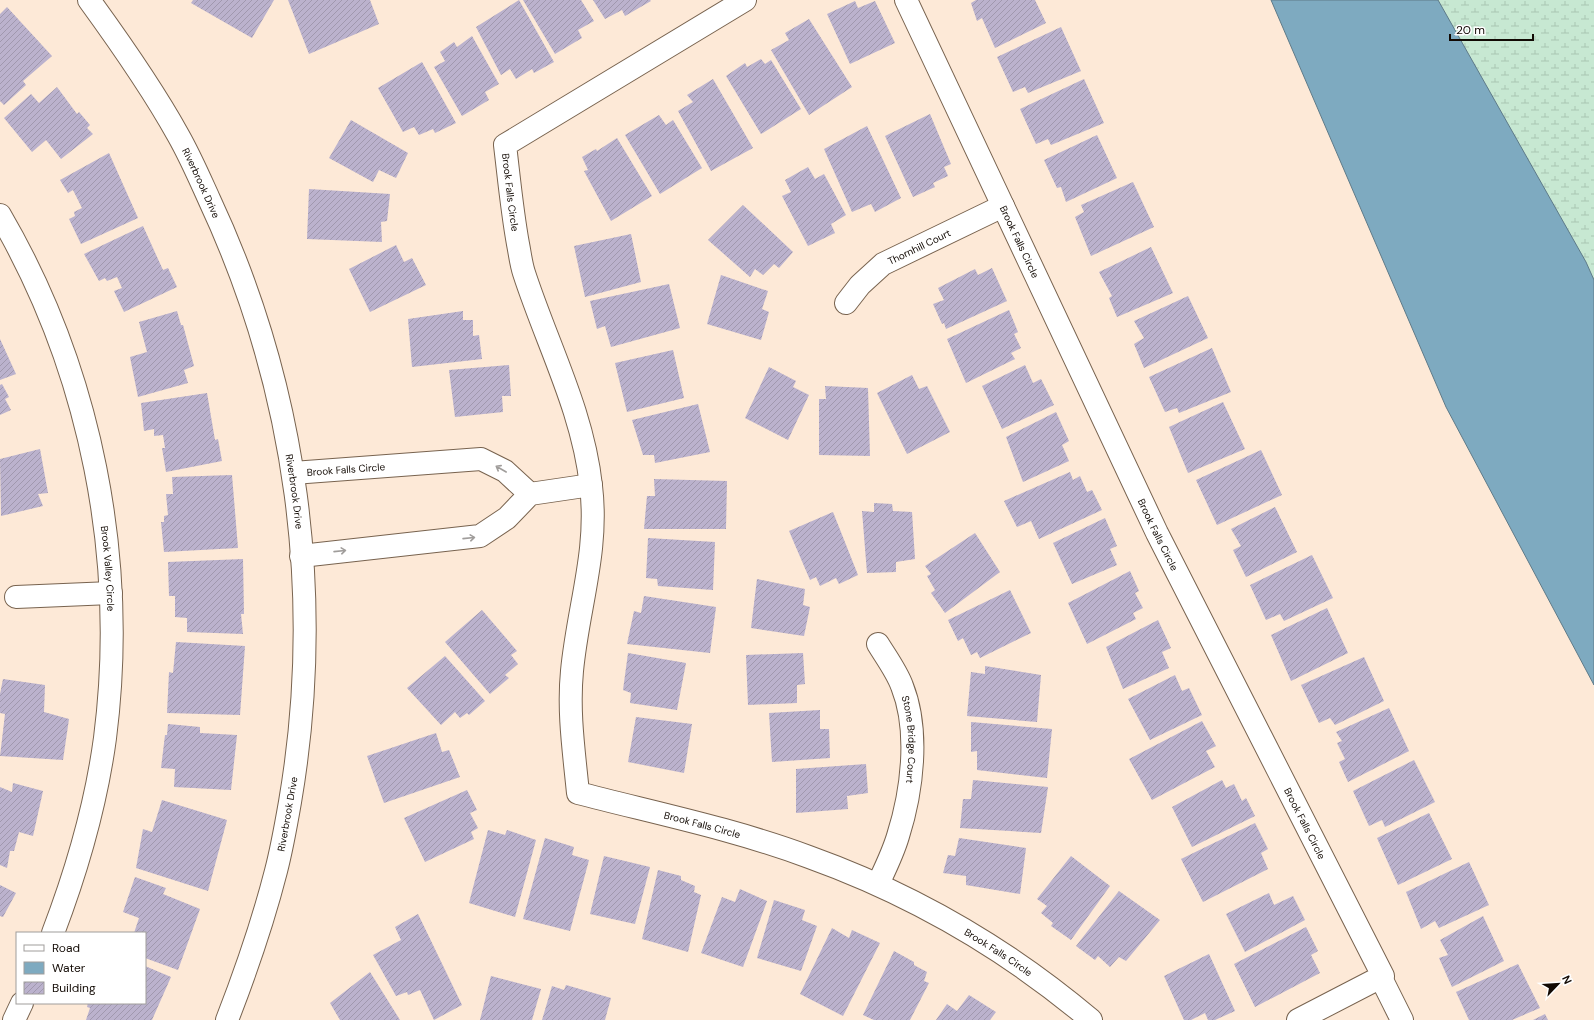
<svg xmlns="http://www.w3.org/2000/svg" width="1594" height="1020" font-family="'DM Sans',sans-serif">
<defs>
<pattern id="wetland-marsh" width="20" height="14" patternUnits="userSpaceOnUse"><rect width="20" height="14" fill="#c7e8d2"/><path d="M1 5h8M5 5V1M11 12h8M15 12V8" fill="none" stroke="#aac6b3"/></pattern>
<pattern id="building-hatch" width="6" height="6" patternUnits="userSpaceOnUse"><rect width="6" height="6" fill="#bbb2cd"/><path d="M-1 1l2-2M0 6l6-6M5 7l2-2" fill="none" stroke="#a098ae"/></pattern>
</defs>
<rect width="100%" height="100%" fill="#fde9d7"/>
<path fill="url(#wetland-marsh)" d="M1385,0h209v437z"/>
<path fill="#7eaac0" stroke="#5e7a88" d="M1271,0h167l148,262 8,18v405l-148,-278z"/>
<path fill="url(#building-hatch)" d="M193,0h81l-22,38 -61,-35z
M288,0h82l9,24 -70,30z
M519,0l35,62 -20,11 -2,-4 -16,10 -6,-10 -9,6 -25,-48z
M523,0h58l13,21 -16,9 4,8 -27,16z
M593,0h57l1,1 -26,15 -3,-6 -17,9z
M976,0h59l11,23 -51,25 -13,-30 -5,3 -6,-18z
M855,1l3,7 17,-7 20,42 -45,21 -23,-50z
M7,7l45,49 -29,25 3,4 -22,20 -4,-4v-87z
M809,19l43,68 -43,28 -38,-65 18,-10 -4,-7z
M1061,27l20,44 -53,22 -3,-6 -12,5 -16,-35z
M472,36l27,48 -14,8 4,8 -27,16 -28,-49 11,-6 -5,-9 14,-10 3,5z
M761,59l4,5 6,-4 30,49 -40,25 -35,-58 19,-13 2,4z
M422,62l34,61 -21,10 -2,-4 -14,6 -5,-8 -11,5 -25,-44z
M713,79l40,69 -42,23 -33,-60 15,-9 -6,-7z
M1084,79l20,44 -53,22 -3,-6 -12,5 -16,-35z
M57,87l20,27 2,-2 11,13 -3,3 6,6 -32,25 -15,-19 -14,12 -28,-34 27,-24 8,9z
M930,114l21,50 -7,3 4,9 -15,7 2,4 -22,10 -28,-61z
M659,115l7,10 7,-5 29,48 -42,26 -35,-59z
M351,120l57,33 -12,25 -17,-8 -6,12 -44,-24z
M867,126l34,72 -26,14 -4,-8 -19,8 -28,-63z
M1097,135l20,43 -51,24 -5,-15 -4,1 -13,-28z
M617,138l35,58 -41,25 -27,-50 4,-1 -6,-13 14,-8 1,2z
M109,153l29,65 -57,26 -12,-25 6,-3 -1,-4 8,-4 -9,-18 -5,3 -8,-13z
M808,167l7,12 9,-5 22,41 -15,9 4,9 -27,13 -26,-50 9,-4 -6,-12z
M1133,182l21,45 -63,29 -16,-39 9,-5 -3,-7z
M309,189l81,5 -3,27 -6,1 1,20 -75,-3z
M743,205l50,47 -14,16 -5,-4 -11,11 -8,-6 -5,8 -42,-37z
M143,226l20,44 5,-2 9,19 -53,25 -10,-21 8,-3 -5,-11 -10,4 -2,-3 -6,3 -15,-27z
M631,234l10,48 -56,15 -11,-51z
M396,245l8,17 8,-4 14,27 -56,27 -21,-43z
M1151,247l22,46 -56,24 -8,-19 3,-2 -13,-24z
M992,268l15,33 -61,28 -2,-6 -2,1 -9,-20 11,-4 -6,-12 37,-19 3,6z
M721,275l47,16 -6,18 7,3 -8,28 -54,-16z
M669,284l11,44 -69,19 -6,-21 -8,3 -7,-28z
M1188,296l20,42 -64,30 -10,-24 10,-6 -10,-17z
M1009,310l9,22 -4,2 7,14 -10,5 4,6 -49,24 -19,-44z
M177,311l4,14h2l11,41 -10,4 4,13 -50,14 -8,-40 17,-5 -8,-30z
M463,311v9h10v16l6,-1 3,24 -70,8 -4,-48z
M0,339l16,35 -16,6z
M1212,348l19,44 -52,21 -2,-5 -12,4 -16,-35z
M673,350l11,48 -57,14 -12,-49z
M509,365l2,31h-9l1,16 -48,5 -6,-47z
M1025,365l8,18 8,-4 13,26 -52,24 -20,-43z
M769,367l27,14 -3,6 16,8 -21,45 -43,-22z
M912,375l7,14 8,-3 23,46 -43,22 -30,-61z
M2,384l7,13 -4,2 6,11 -11,5v-30z
M825,386l43,2 2,68 -51,-1v-56h7z
M207,393l8,47 3,-1 4,22 -56,11 -4,-24h3l-2,-13 -9,1v-7l-10,2 -3,-28z
M1223,402l22,47 -57,24 -19,-46z
M698,404l12,48 -55,11 -1,-8h-11l-11,-35z
M1056,412l13,29 -7,4 7,16 -46,21 -17,-45z
M40,449l8,44 -10,1 5,12 -42,10 -1,-57z
M1261,450l21,45 -65,30 -21,-45z
M1070,472l3,8 7,-4 7,16 5,-2 10,20 -63,29 -8,-18 -14,6 -13,-26z
M232,475l6,73 -74,4 -3,-30h3v-6l4,-1 -2,-21h7l-1,-17z
M654,479l73,2 -1,48h-82l3,-33h8z
M874,503l18,1 1,7 19,1 3,47 -19,3v10l-29,1 -5,-62 12,1z
M1275,507l22,45 -51,25 -13,-27 8,-4 -10,-17z
M833,512l25,63 -19,9 -3,-6 -16,8 -4,-9 -6,3 -21,-49z
M1105,518l12,28 -7,3 7,16 -45,19 -19,-41z
M975,533l25,39 -55,41 -14,-20 4,-3 -8,-14 4,-2 -6,-8z
M648,538l67,4 -2,48 -55,-4 -1,-7 -11,-1z
M1312,555l21,43 -49,23 -4,-7 -14,6 -16,-35z
M243,559l1,55h-3l2,20 -56,-2v-14l-12,-1v-21h-6l-1,-34z
M1130,571l9,20 -4,2 8,15 -10,5 3,6 -49,25 -19,-41z
M757,579l48,10 -2,16 7,2 -6,29 -53,-8z
M1010,590l21,43 -51,25 -3,-6 -6,3 -8,-17 -5,3 -10,-21z
M644,596l72,11 -6,46 -83,-9 7,-33 7,2z
M1327,608l21,45 -57,28 -20,-46z
M482,610l35,41 -6,4 7,9 -13,11 4,3 -19,16 -45,-52z
M1158,620l13,28 -9,4 7,16 -46,21 -17,-42z
M176,642l69,4 -5,69 -73,-2 2,-41 4,1z
M628,653l58,10 -9,47 -47,-7 1,-10 -8,-3z
M803,653l2,31 -8,1v18l-49,2 -2,-50z
M445,656l40,45 -16,14 -2,-2 -7,5 -5,-6 -14,13 -34,-37z
M1364,657l20,44 -49,24 -5,-7 -11,5 -18,-38z
M985,666l56,9 -4,47 -70,-6 4,-44 14,2z
M1175,675l7,16 7,-3 13,27 -52,25 -22,-41z
M3,679l42,6 -1,27 25,7 -6,41 -63,-4 5,-42 -5,-1v-19z
M1389,708l20,43 -61,31 -9,-20 6,-3 -8,-16 5,-2 -6,-9z
M820,710v19h9l1,29 -58,4 -3,-49z
M636,717l56,7 -8,49 -56,-11z
M1202,721l14,25 -10,5 9,16 -63,33 -23,-41z
M971,722l81,7 -5,49 -70,-8v-19l-6,1z
M168,724l32,3v6l37,2 -6,55 -57,-3 1,-18 -14,-1 4,-33h2z
M436,733l6,19 7,-2 11,27 -76,26 -17,-47z
M1414,760l21,42 -50,25 -3,-7 -13,6 -16,-35z
M866,764l2,29 -21,3 1,13 -52,4v-44z
M973,780l75,7 -7,46 -81,-5 3,-29h8z
M1222,780l4,8 8,-4 8,17 4,-3 9,18 -63,31 -20,-40z
M13,783l30,8 -10,45 -14,-4 -5,19h-4l-3,17 -7,-3v-78l12,5z
M467,790l10,20 -7,3 8,15 -7,4 3,7 -49,23 -21,-44z
M162,800l65,20 -19,71 -72,-23 7,-39 9,3z
M1429,813l23,46 -54,26 -21,-47z
M1255,823l13,26 -7,4 7,16 -65,33 -22,-43z
M488,830l17,5 2,-5 29,10 -21,77 -46,-14z
M545,838l29,9 -2,8 17,5 -19,71 -47,-12z
M959,838l67,10 -6,46 -54,-9v-9l-23,-3 5,-18 7,1z
M604,856l46,11 -15,57 -45,-10z
M1071,856l39,30 -39,54 -20,-14 2,-3 -12,-10 6,-7 -10,-7z
M1469,862l20,43 -50,23 -4,-7 -14,8 -15,-37z
M658,870l23,6v4l14,6 -1,6 7,3 -13,57 -46,-13z
M135,877l31,11 -3,6 37,15 -22,61 -33,-12v-25h-11l5,-15 -16,-6z
M0,885l16,8 -13,24 -3,-1z
M740,889l27,12 -24,66 -42,-14 21,-56 13,5z
M1119,891l41,29 -34,41 -7,-4 -9,10 -12,-11 -3,4 -19,-14z
M1269,893l5,12 19,-9 12,24 -60,32 -19,-38z
M774,900l31,10 -3,10 15,6 -16,45 -44,-13z
M418,914l44,91 -28,15 -14,-30 -12,5 -1,-3 -11,4 -23,-41 28,-15 -6,-13z
M1483,916l21,45 -52,26 -13,-29 9,-3 -8,-15z
M1306,927l12,24 -7,4 9,18 -65,34 -21,-43z
M832,928l17,10 3,-8 28,13 -37,73 -43,-22z
M894,951l20,11v3l13,7 -3,9 5,2 -19,37h-36l-11,-5z
M1209,954l26,57 -20,9h-7l-3,-7 -14,7h-7l-20,-44z
M1518,964l22,44 -28,12h-43l-13,-28z
M145,966l26,11 -19,43h-66l4,-12 -3,-1 1,-4h57z
M370,972l30,48h-60l-10,-17z
M491,976l50,13 -9,31h-52z
M566,985l45,13 -6,22h-63l10,-34 12,4z
M969,995l27,17 -6,8h-54l11,-16 10,7z
M1545,1014l3,6h-15z"/>
<g fill="none" stroke-linecap="round" stroke-linejoin="round">
<defs>
<g id="minor">
<path id="s1" d="M745,0l-240,145c4,33 7,66 13,99 2,10 3,20 6,29 23,71 59,138 67,213 8,65 -13,121 -19,185 -4,41 2,81 6,122 77,20 156,36 231,64 103,37 198,92 282,163"/>
<path id="s2" d="M906,0l251,533 226,443 -85,44"/>
<path id="s3" d="M0,215c91,156 128,344 105,523 -9,67 -28,132 -52,195"/>
<path id="s4" d="M846,303l14,-18 23,-21 120,-58"/>
<path id="s5" d="M293,473l188,-14 24,12 25,23"/>
<path d="M301,556l179,-20 27,-18 23,-24 61,-9"/>
<path d="M16,597l95,-4"/>
<path id="s6" d="M878,644c8,13 19,28 24,42 18,45 10,106 -4,150 -5,17 -13,33 -20,48"/>
<path d="M1381,978l21,42"/>
<path d="M14,1020l8,-17"/>
</g>
<g id="tertiary">
<path id="s7" d="M89,0c32,44 63,88 89,135 12,21 21,42 31,64 88,188 116,398 81,603 -4,23 -8,46 -14,69 -13,51 -30,100 -49,149"/>
</g>
</defs>
<use href="#minor" stroke="#78634f" stroke-width="24"/>
<use href="#tertiary" stroke="#78634f" stroke-width="24"/>
<use href="#minor" stroke="#fff" stroke-width="22"/>
<use href="#tertiary" stroke="#fff" stroke-width="22"/>
</g>
<defs><path id="oneway-shaft" d="M-6 0H5M1.5-3L5.5 0L1.5 3" fill="none" stroke-width="1.6" stroke-linecap="round" stroke-linejoin="round"/></defs>
<g stroke="#a09d9b">
<use href="#oneway-shaft" transform="translate(501 469) rotate(-150)"/>
<use href="#oneway-shaft" transform="translate(469 538) rotate(-6)"/>
<use href="#oneway-shaft" transform="translate(340 551) rotate(-6)"/>
</g>
<g text-anchor="middle" stroke-width="3" stroke-linejoin="round" paint-order="stroke">
<g font-size="10" fill="#120a04" stroke="#fff">
<text dy="4" stroke="none"><textPath href="#s7" startOffset="215">Riverbrook Drive</textPath></text>
<text dy="4" stroke="none"><textPath href="#s1" startOffset="328">Brook Falls Circle</textPath></text>
<text dy="4" stroke="none"><textPath href="#s2" startOffset="267">Brook Falls Circle</textPath></text>
<text dy="4" stroke="none"><textPath href="#s4" startOffset="94">Thornhill Court</textPath></text>
<text dy="4" stroke="none"><textPath href="#s5" startOffset="53">Brook Falls Circle</textPath></text>
<text dy="4" stroke="none"><textPath href="#s7" startOffset="539">Riverbrook Drive</textPath></text>
<text dy="4" stroke="none"><textPath href="#s2" startOffset="591">Brook Falls Circle</textPath></text>
<text dy="4" stroke="none"><textPath href="#s3" startOffset="373">Brook Valley Circle</textPath></text>
<text dy="4" stroke="none"><textPath href="#s6" startOffset="103">Stone Bridge Court</textPath></text>
<text transform="translate(287 814) rotate(-80)" y="4">Riverbrook Drive</text>
<text dy="4" stroke="none"><textPath href="#s2" startOffset="915">Brook Falls Circle</textPath></text>
<text dy="4" stroke="none"><textPath href="#s1" startOffset="1071">Brook Falls Circle</textPath></text>
<text dy="4" stroke="none"><textPath href="#s1" startOffset="1395">Brook Falls Circle</textPath></text>
</g>
</g>
<rect x="16" y="932" width="130" height="72" fill="#ffffff" stroke="#a09d9b"/>
<rect x="24" y="945" width="20" height="6" fill="#ffffff" stroke="#a09d9b"/>
<text x="52" y="952" font-size="12" fill="#120a04">Road</text>
<rect x="24" y="962" width="20" height="12" fill="#7eaac0" stroke="#a09d9b"/>
<text x="52" y="972" font-size="12" fill="#120a04">Water</text>
<rect x="24" y="982" width="20" height="12" fill="url(#building-hatch)" stroke="#a09d9b"/>
<text x="52" y="992" font-size="12" fill="#120a04">Building</text>
<g transform="translate(1558 984) rotate(65)" stroke="#ffffff" stroke-width="3" paint-order="stroke">
<path d="M0-3L7 15L0 10L-7 15Z" fill="#120a04"/>
<text y="-6" font-size="11" font-weight="bold" text-anchor="middle" fill="#120a04">N</text>
</g>
<path d="M1450 34v6h83v-6" fill="none" stroke="#120a04" stroke-width="2"/>
<text x="1456" y="34" font-size="12" fill="#120a04" stroke="#ffffff" stroke-width="3" paint-order="stroke">20 m</text>
</svg>
